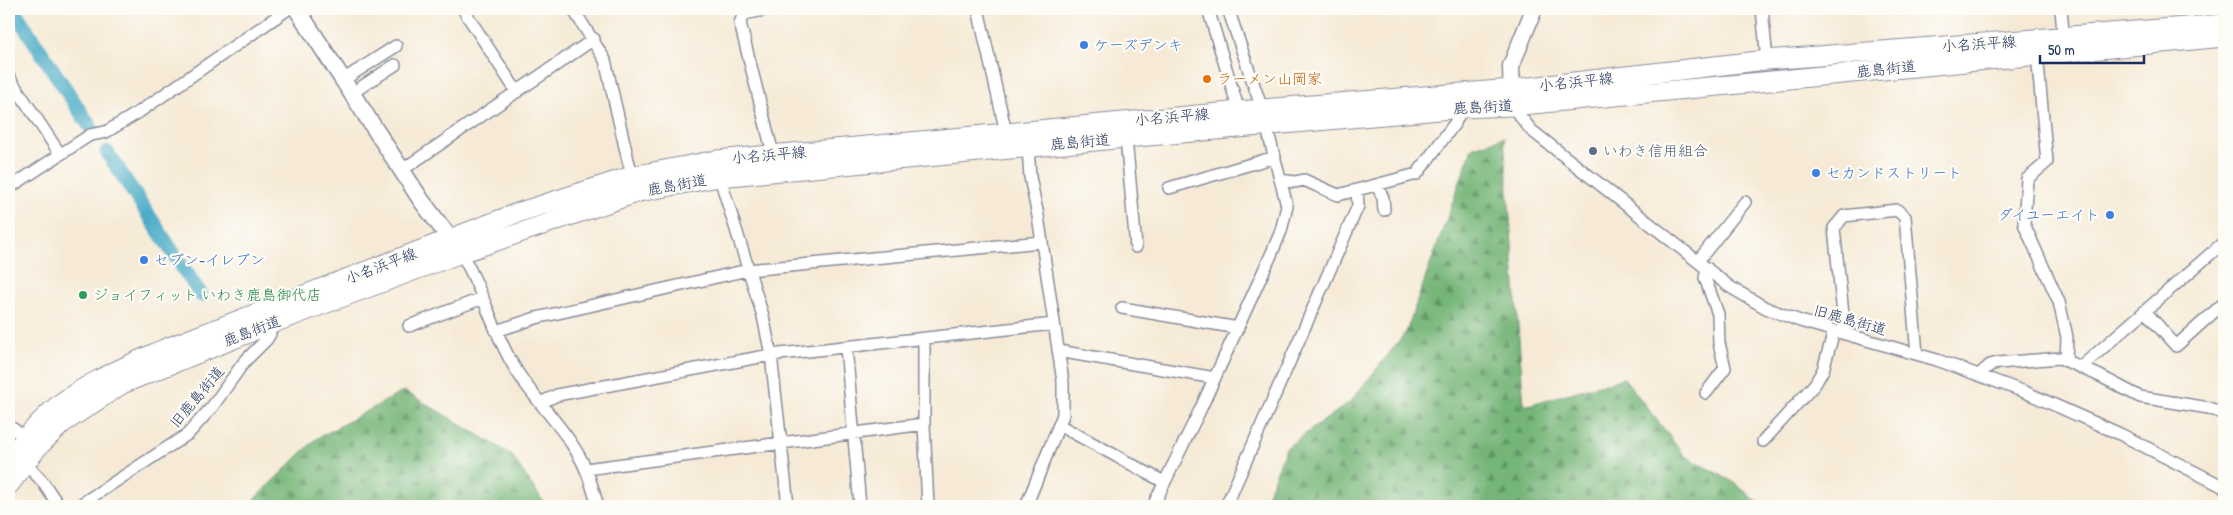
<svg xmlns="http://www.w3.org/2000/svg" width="2233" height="515" font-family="'Patrick Hand','Klee One',sans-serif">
<defs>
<pattern id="forest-firs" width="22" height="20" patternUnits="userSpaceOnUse" patternTransform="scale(1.25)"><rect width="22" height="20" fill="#74b577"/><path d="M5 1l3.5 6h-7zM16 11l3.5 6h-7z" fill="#5e9465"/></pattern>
</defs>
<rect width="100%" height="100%" fill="#fdfcf7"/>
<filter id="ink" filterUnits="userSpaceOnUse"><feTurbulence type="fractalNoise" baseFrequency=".02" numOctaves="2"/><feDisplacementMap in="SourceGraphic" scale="10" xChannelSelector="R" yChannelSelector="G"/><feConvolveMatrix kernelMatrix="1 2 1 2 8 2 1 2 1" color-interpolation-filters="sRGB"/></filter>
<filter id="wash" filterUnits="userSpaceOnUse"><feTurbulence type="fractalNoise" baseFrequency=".0096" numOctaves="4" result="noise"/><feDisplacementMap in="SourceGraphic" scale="20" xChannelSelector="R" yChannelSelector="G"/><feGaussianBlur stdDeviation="1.12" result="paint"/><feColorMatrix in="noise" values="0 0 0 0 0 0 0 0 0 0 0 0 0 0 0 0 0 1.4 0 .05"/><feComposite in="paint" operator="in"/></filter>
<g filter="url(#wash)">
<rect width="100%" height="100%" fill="#f6ead6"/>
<path fill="url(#forest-firs)" stroke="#48726a" d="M1504,137l20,269 100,-28 61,78 50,27 27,23h-499l23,-58 65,-47 55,-69 66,-184z
M404,391l107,63 35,52h-299l69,-67z"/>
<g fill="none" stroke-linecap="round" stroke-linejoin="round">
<path stroke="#45a9c5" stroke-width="15" d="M13,9l78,119
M107,152l94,143"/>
</g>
</g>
<g filter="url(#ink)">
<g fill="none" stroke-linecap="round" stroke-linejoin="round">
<defs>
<path id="street" d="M463,9l54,83
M573,9l32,51 23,100 6,21
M769,9l-25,5 -4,9 31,123
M978,9l29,128
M1208,9l31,102
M1762,9l5,51
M2061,9l3,34
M2037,54l10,108 -20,17 -3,45 35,78 8,35 -1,24
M9,77l51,77
M343,80l53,-34
M352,93l43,-28
M1512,106l19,24 199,157 36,21 34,13 137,39 88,32 95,42 104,53
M1126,138l10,109
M402,170l192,-131
M718,172l45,144 8,39 17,151
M1280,180l15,2 9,-2 34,15 79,-21 38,-51 7,-15
M1377,185l6,13 1,12
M9,188l81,-53 16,-3 33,-20 149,-103
M1169,188l106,-31
M461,253c23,38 33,83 57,120 21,33 53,61 68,97 5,11 8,24 12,36
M1698,261l47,-59
M1122,308l116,20
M2145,311l31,35 48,-43
M409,326l74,-28
M496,331l40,-13 212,-48 293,-28
M1845,334l-11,-106 10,-12 53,-6 8,7 12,137
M924,339v85l4,82
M846,347l14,159
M1058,351l157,27
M2081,367l143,-125
M1979,375l11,-10 8,-2 62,-5 40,18 40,21 69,11 15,6
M1706,393l19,-25 -6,-25 -1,-29 -13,-36 2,-10
M540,403l17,-8 214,-40 283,-31
M1059,425l105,57
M9,426l21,15
M1763,441l52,-57 8,-14 11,-39
M25,463l17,18 17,25
M586,469l338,-45
M78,506l110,-72 24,-27 32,-45 23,-23 3,-5 -2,-9
M1026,506l37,-91v-33l-25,-166 -8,-39 -2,-30
M1153,506l47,-96 71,-155 10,-24 6,-25 -25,-97 -34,-100
M1226,506l132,-300 -1,-16"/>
<path id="secondary" d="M297,9l124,191 36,48
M1512,102l-1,-36 23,-57"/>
<path id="primary" d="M9,459c17,-23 37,-47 62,-63 29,-19 62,-33 93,-47l353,-136 115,-37 85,-16 545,-51 250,-20 255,-29 457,-36
M9,485l29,-38 25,-24 59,-39 146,-59 193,-72 178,-61 80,-15 407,-39 336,-30 50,-2 712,-69"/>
</defs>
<use href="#street" stroke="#888c9a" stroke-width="14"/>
<use href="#secondary" stroke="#888c9a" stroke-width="19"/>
<use href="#primary" stroke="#888c9a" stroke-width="21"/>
<use href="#street" stroke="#fff" stroke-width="11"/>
<use href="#secondary" stroke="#fff" stroke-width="16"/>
<use href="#primary" stroke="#fff" stroke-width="19"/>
</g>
</g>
<g fill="#3f7fe0" stroke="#fdfcf7" stroke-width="2">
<circle cx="1084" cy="45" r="5"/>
<circle cx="1816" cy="173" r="5"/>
<circle cx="2110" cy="215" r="5"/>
<circle cx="144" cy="260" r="5"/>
</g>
<circle fill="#e8710a" stroke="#fdfcf7" stroke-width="2" cx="1207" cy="79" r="5"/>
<circle fill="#5c6f8a" stroke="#fdfcf7" stroke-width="2" cx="1593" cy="151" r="5"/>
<circle fill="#2e9e5b" stroke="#fdfcf7" stroke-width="2" cx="83" cy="295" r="5"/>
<g text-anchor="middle" stroke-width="4.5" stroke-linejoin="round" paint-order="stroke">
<g font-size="15" fill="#1b2f5e" stroke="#fdfcf7">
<text transform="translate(1979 44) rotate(-4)" y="5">小名浜平線</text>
<text transform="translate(1886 69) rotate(-6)" y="5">鹿島街道</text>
<text transform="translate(1576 82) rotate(-6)" y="5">小名浜平線</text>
<text transform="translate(1483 107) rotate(-3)" y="5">鹿島街道</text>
<text transform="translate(1172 117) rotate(-5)" y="5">小名浜平線</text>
<text transform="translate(1080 142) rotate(-5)" y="5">鹿島街道</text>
<text transform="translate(769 155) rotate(-5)" y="5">小名浜平線</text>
<text transform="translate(677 185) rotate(-10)" y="5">鹿島街道</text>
<text transform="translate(381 266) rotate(-21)" y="5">小名浜平線</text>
<text transform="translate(1850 320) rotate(16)" y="5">旧鹿島街道</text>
<text transform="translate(252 331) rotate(-21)" y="5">鹿島街道</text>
<text transform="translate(197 397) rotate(-50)" y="5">旧鹿島街道</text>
</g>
<g font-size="15" fill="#366cbe" stroke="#fdfcf7" text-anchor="start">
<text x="1094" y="50">ケーズデンキ</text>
<text x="1826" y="178">セカンドストリート</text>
<text x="2100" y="220" text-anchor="end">ダイユーエイト</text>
<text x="154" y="265">セブン-イレブン</text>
</g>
<g font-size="15" fill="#c56008" stroke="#fdfcf7" text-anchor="start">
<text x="1217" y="84">ラーメン山岡家</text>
</g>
<g font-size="15" fill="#4e5e75" stroke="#fdfcf7" text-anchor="start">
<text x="1603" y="156">いわき信用組合</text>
</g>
<g font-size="15" fill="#27864d" stroke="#fdfcf7" text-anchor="start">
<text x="93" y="300">ジョイフィット いわき鹿島御代店</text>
</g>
</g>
<rect width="2233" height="515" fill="none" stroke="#fdfcf7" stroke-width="30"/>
<path d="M2040 55v8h104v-8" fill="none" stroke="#1b2f5e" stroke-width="2.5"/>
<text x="2048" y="55" font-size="15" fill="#1b2f5e" stroke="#fdfcf7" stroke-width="4" paint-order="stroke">50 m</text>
</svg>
